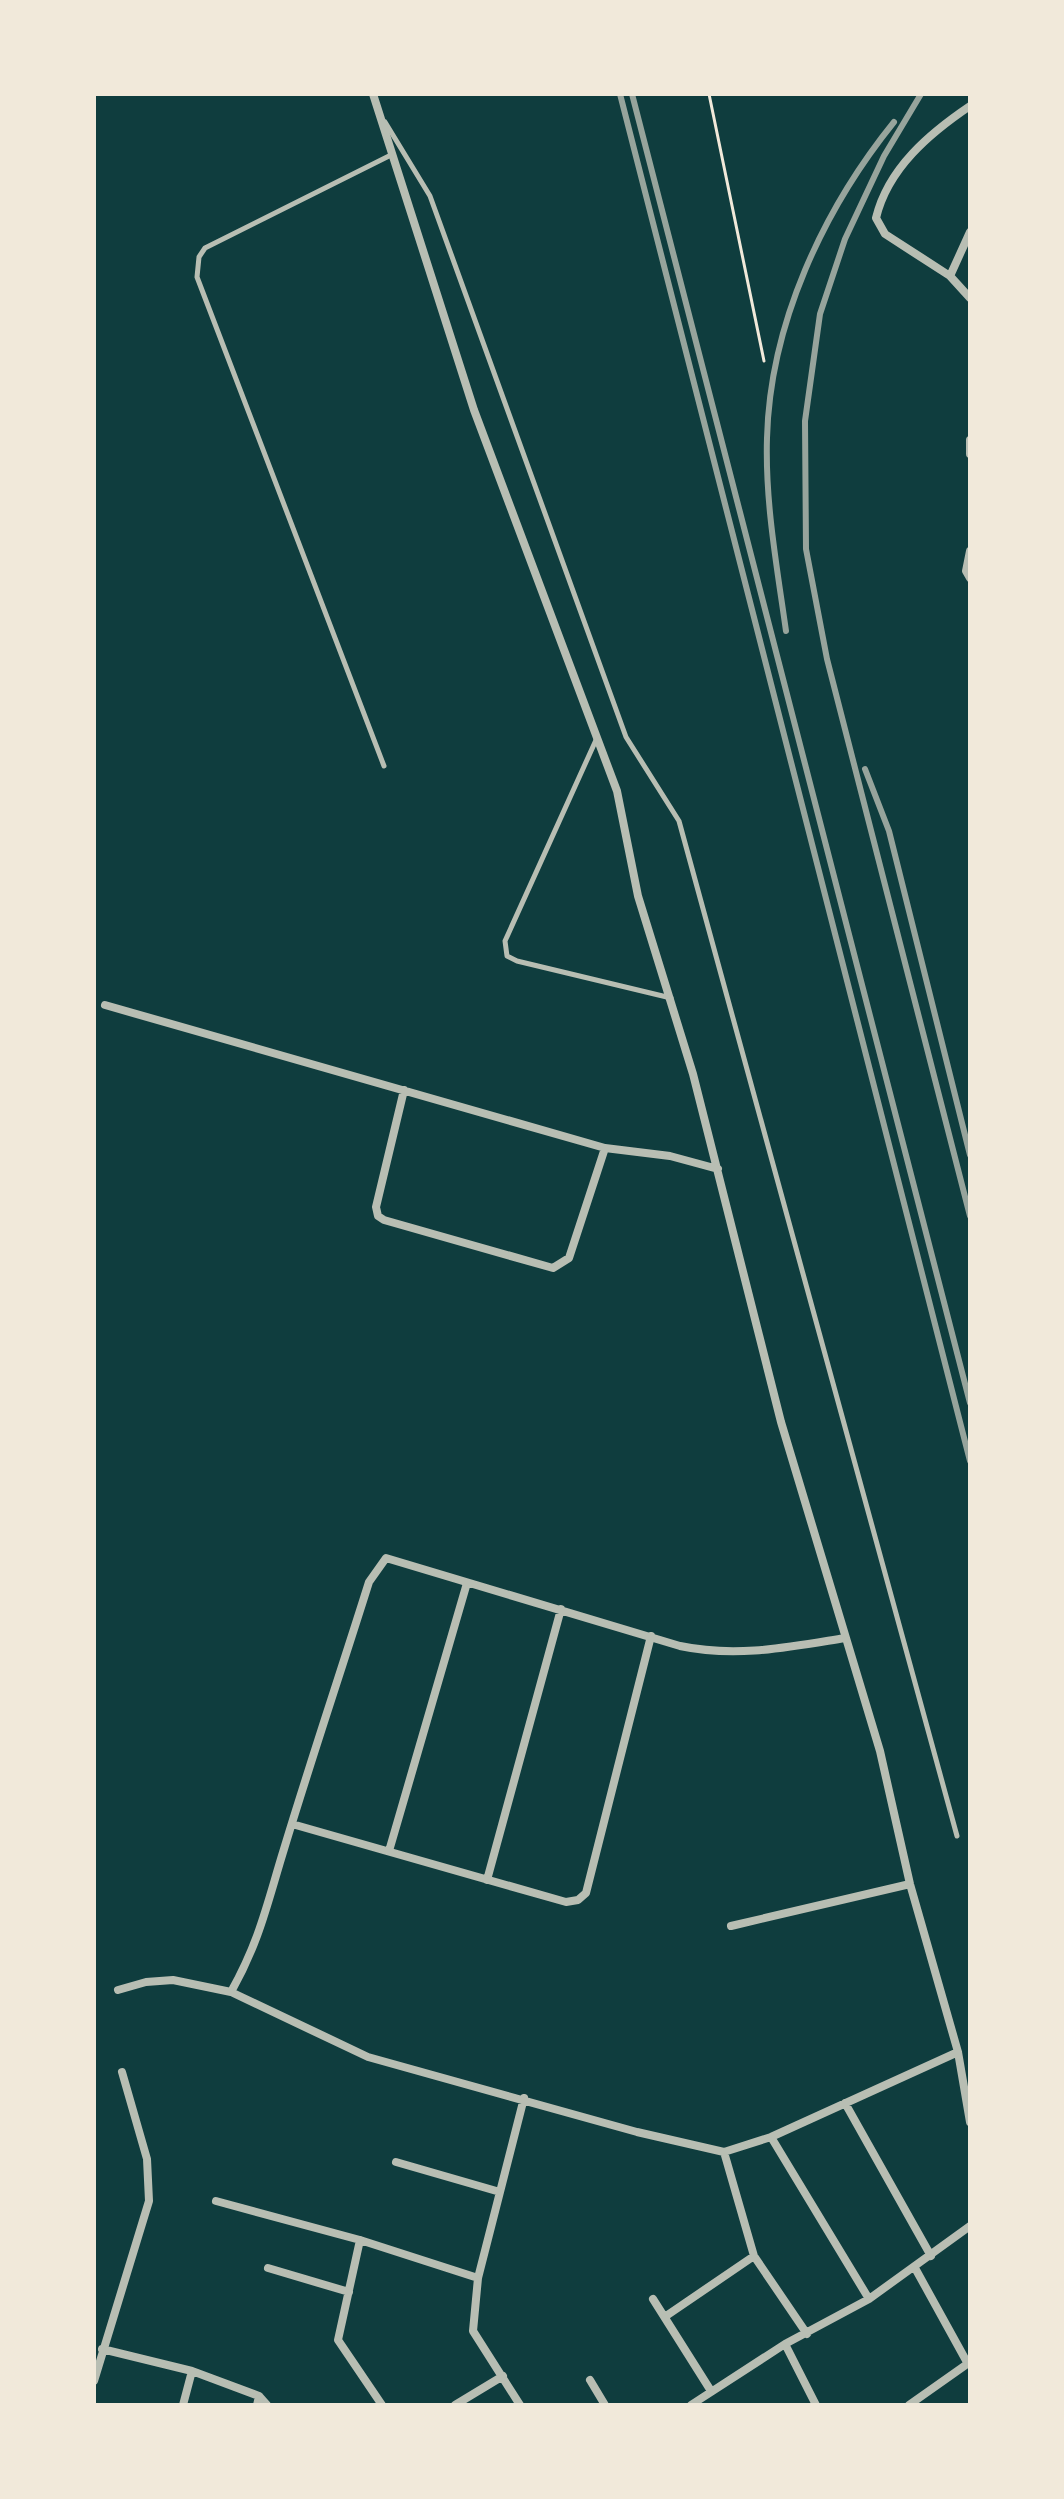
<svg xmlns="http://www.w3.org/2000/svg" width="1064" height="2499" font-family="'Sofia Sans Condensed',sans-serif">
<rect width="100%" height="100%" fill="#0f3d3e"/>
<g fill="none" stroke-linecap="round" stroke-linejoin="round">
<path stroke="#f1e9da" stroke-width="3" d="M709,94l55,267"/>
<path stroke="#b8beb3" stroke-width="5" d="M385,122l45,74 196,541 53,84 278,1015
M596,740l-91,201 2,15 10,5 154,37
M384,766l-187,-489 2,-20 6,-9 186,-93"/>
<path stroke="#b8beb3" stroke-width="8" d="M373,94l101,316 143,381 21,105 55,178 88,348 99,329 30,133 48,168 12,70
M970,106c-40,27 -82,62 -94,112l9,16 65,42 20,22
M950,276l20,-44
M970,440v14
M970,551l-4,20 4,7
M105,1005l500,143 65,8 48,13
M404,1090l-28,117 2,9 6,4 169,48 16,-10 36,-110
M292,1824l274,78 12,-2 8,-7 65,-257
M389,1851l78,-268
M487,1880l74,-271
M731,1926l179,-42
M118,1990l28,-8 27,-2 58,12 137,65 269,75 87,20 47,-15 187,-85
M231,1992c29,-52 36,-88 53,-143 27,-89 57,-178 85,-267l17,-24 294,88c57,12 109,1 165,-8
M845,2103l86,153
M771,2137l98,162
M724,2152l30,104 53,78
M396,2162l104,30
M216,2201l144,39 118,38
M360,2240l-22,100 44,65
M268,2268l81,24
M915,2268l53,96
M653,2299l58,92
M666,2316l88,-60
M785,2344l31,61
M102,2349l90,22 67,25
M590,2380l15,25
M94,2381l55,-180 -2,-42 -25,-87
M183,2405l9,-34
M257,2405l2,-9 8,9
M455,2405l48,-29
M520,2405l-47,-74 5,-53 46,-180
M691,2405l94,-61 84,-45 101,-73
M909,2405l61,-43"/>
<path stroke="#97a49c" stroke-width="6" d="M620,94l350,1367
M632,94l338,1309
M921,94l-37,62 -39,83 -25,75 -15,107 1,128 21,110 143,557
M786,631c-9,-64 -21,-129 -19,-193 3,-114 56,-228 127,-316
M865,769l24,62 81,324"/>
</g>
<rect width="1064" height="2499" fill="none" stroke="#f1e9da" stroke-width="192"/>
</svg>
